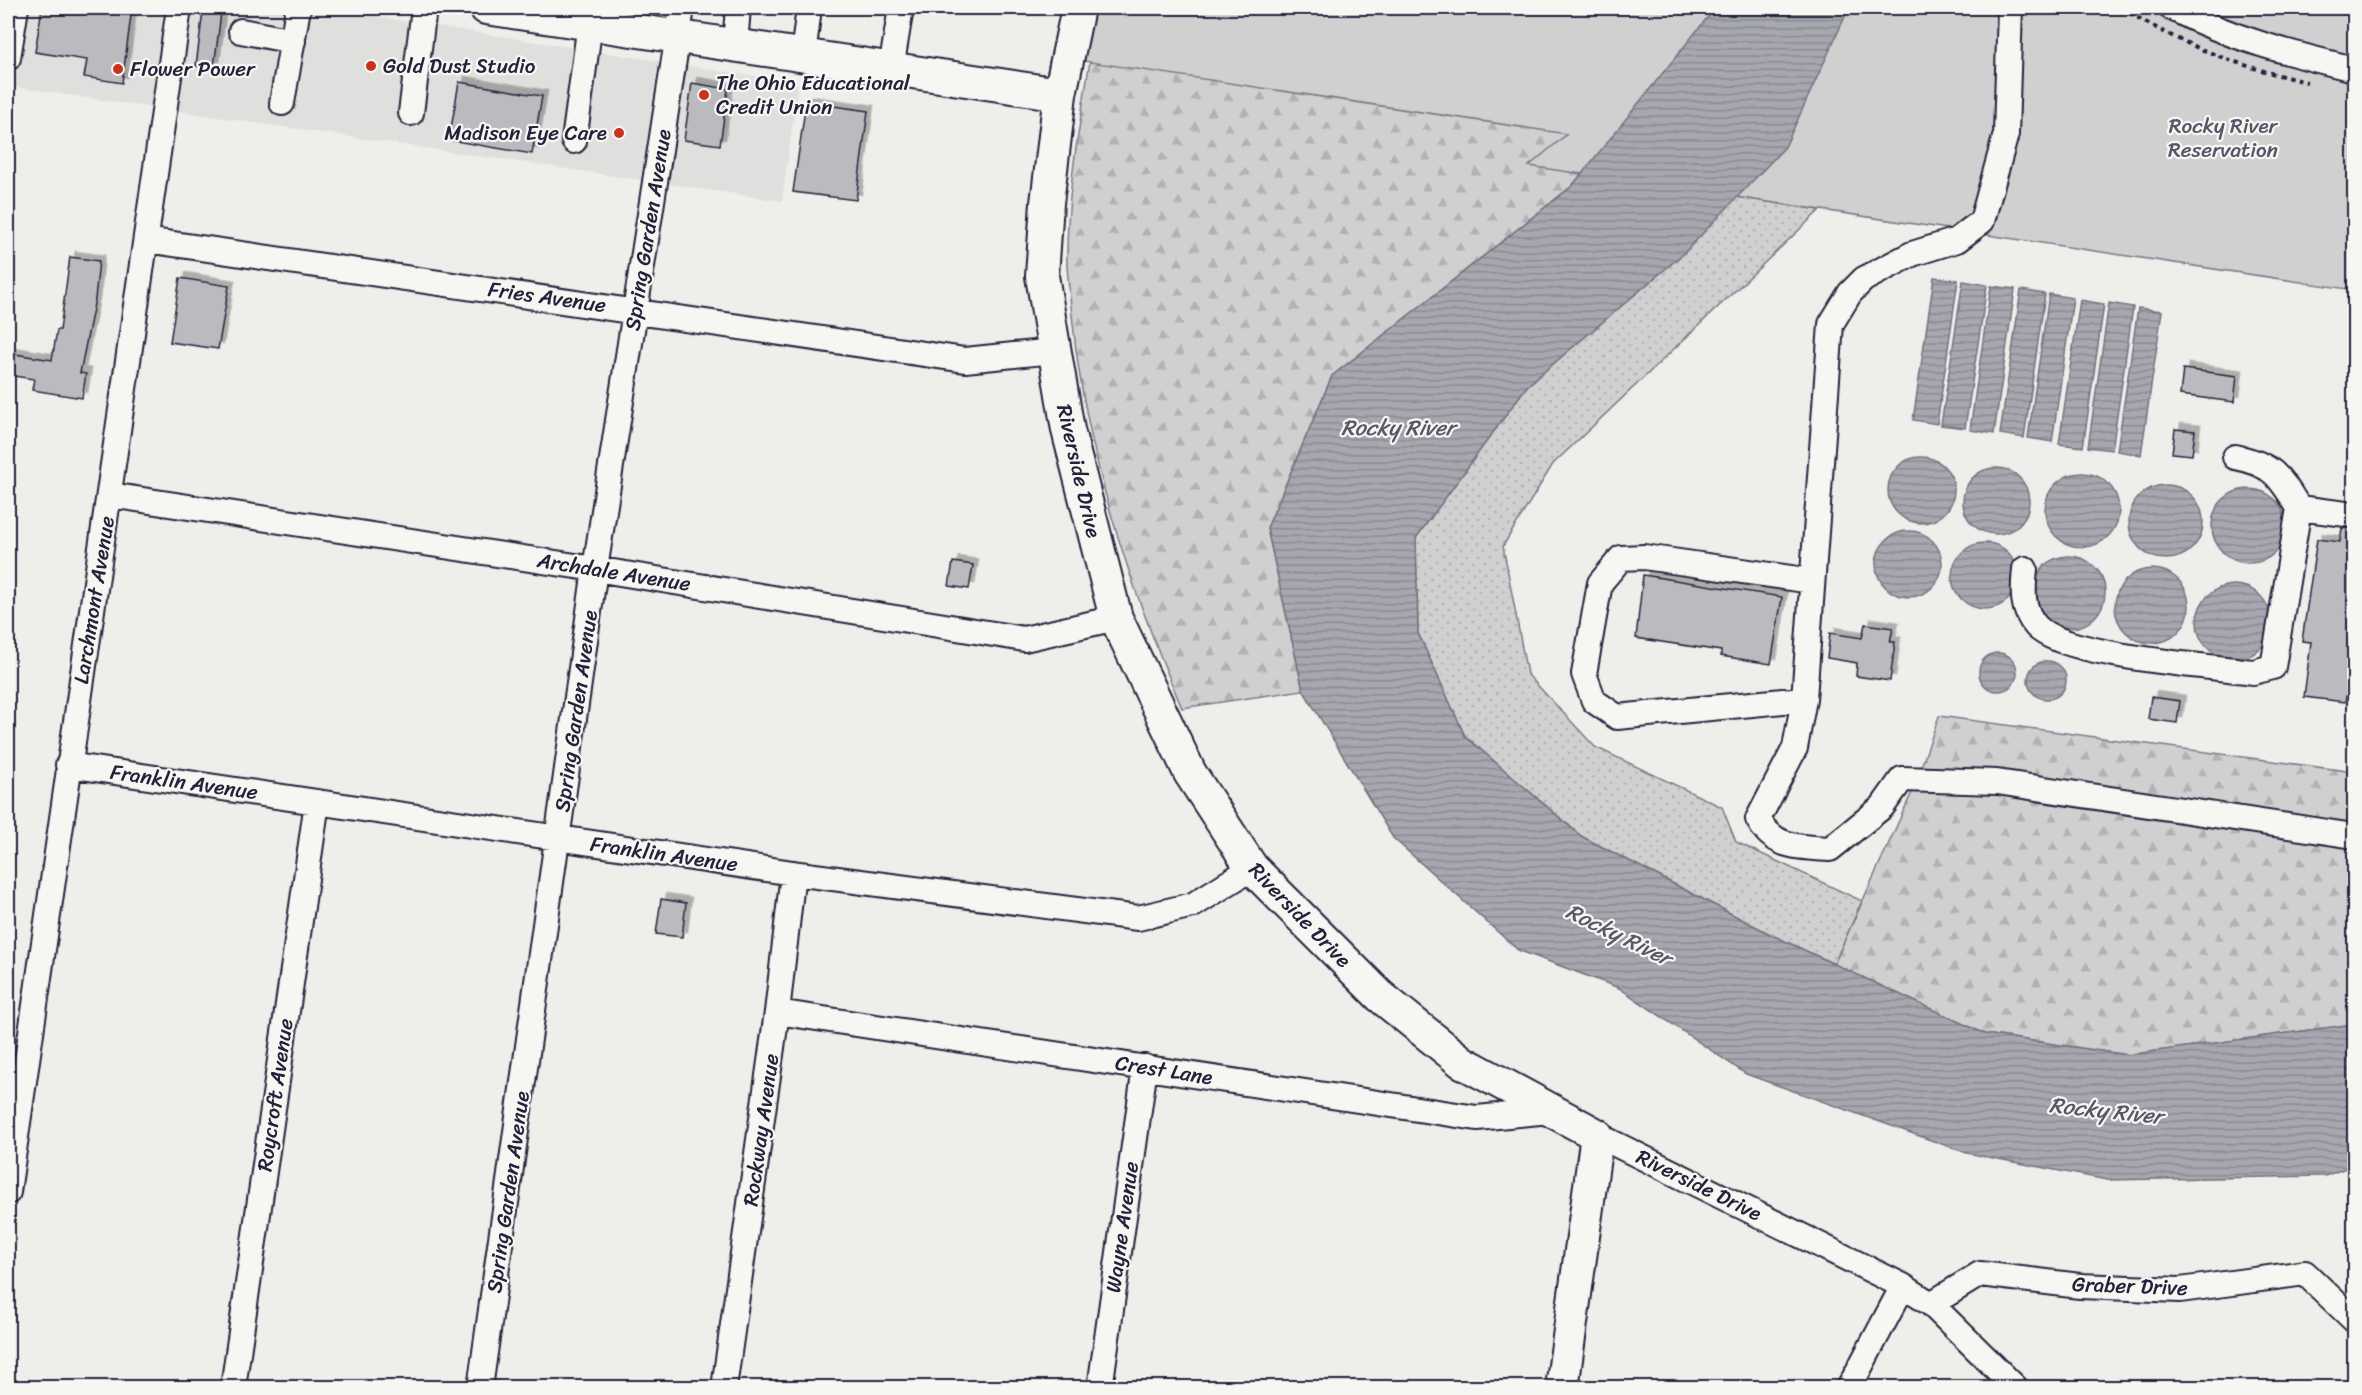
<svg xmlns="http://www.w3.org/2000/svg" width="2362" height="1395" font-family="Sriracha,sans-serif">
<defs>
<pattern id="grass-dots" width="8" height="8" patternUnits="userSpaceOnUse" patternTransform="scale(1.5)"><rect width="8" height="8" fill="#d0d0d1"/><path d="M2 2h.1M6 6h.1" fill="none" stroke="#b2b2b4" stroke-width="1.8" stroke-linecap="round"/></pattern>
<pattern id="forest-firs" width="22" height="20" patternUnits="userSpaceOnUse" patternTransform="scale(1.5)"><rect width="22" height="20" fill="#d0d0d1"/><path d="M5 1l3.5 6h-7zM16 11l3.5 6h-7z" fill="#b2b2b4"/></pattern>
<pattern id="water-rules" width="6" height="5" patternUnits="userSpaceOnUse" patternTransform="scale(1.5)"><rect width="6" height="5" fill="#a7a7af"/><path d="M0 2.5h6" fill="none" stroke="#888890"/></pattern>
<filter id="shadow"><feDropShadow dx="5.5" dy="-5.5" stdDeviation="0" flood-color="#0004"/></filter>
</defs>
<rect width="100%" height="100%" fill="#eeeeeb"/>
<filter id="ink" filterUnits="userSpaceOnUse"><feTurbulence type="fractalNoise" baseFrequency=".0167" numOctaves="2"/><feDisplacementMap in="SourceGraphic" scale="12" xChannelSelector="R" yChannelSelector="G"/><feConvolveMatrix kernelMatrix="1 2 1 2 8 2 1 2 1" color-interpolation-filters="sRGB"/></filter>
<g filter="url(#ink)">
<path fill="#dfdfde" d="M8,8h313l477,75 -16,118 -774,-115z"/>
<path fill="url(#grass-dots)" stroke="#797986" stroke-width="1.5" d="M1736,197l84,13 -267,254 -50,82 24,128 68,73 127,60 14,35 126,59 -28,63 -60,-28 -193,-100 -116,-100 -47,-103 -2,-95 111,-152 157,-133z"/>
<path fill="url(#forest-firs)" stroke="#797986" stroke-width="1.5" d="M1715,8l-143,178 -240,190 -65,152 36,162 -121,18c-53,-123 -95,-250 -109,-384 -2,-20 -5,-40 -6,-59 -1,-69 12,-136 23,-204z
M1939,716l415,56v252l-226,31 -143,-21 -151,-70 79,-174z"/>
<path fill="#d0d0d1" stroke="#797986" stroke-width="1.5" d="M1080,8h1274v282l-825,-124 38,-32 -497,-75z"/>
<path fill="url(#water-rules)" stroke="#727281" stroke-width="1.5" d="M1715,8h134l-64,139 -101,106 -157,133 -111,152 2,95 47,103 116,100 193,100 211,98 143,21 226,-31v141l-29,11 -218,4 -140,-27 -221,-79 -127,-86 -101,-38 -125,-112 -90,-148 -36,-162 65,-152 240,-190z
M1934,277l24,3 -21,144 -24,-4z
M1963,281l24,4 -22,143 -24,-3z
M1991,286l24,3 -21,145 -24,-4z
M2021,290l24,4 -21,144 -24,-4z
M2049,294l24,4 -21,144 -24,-4z
M2080,300l24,4 -21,143 -24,-3z
M2109,303l24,4 -21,143 -24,-3z
M2138,308l24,3 -21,144 -24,-4z
M1888 490a33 33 0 1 1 66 0a33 33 0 1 1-66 0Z
M1963 501a33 33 0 1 1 66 0a33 33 0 1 1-66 0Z
M2045 510a37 37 0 1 1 74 0a37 37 0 1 1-74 0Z
M2129 522a37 37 0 1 1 74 0a37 37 0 1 1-74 0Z
M2212 526a37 37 0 1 1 74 0a37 37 0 1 1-74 0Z
M1876 564a33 33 0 1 1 66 0a33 33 0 1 1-66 0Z
M1952 576a33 33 0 1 1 66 0a33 33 0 1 1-66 0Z
M2033 592a36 36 0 1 1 72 0a36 36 0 1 1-72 0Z
M2115 606a37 37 0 1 1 74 0a37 37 0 1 1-74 0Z
M2197 622a37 37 0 1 1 74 0a37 37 0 1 1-74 0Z
M1979 672a19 19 0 1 1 38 0a19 19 0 1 1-38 0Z
M2028 680a19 19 0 1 1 38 0a19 19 0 1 1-38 0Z"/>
<path fill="#bbbbbf" stroke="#22223b" stroke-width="1.5" filter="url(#shadow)" d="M42,8l52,5v-5h38l-10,75 -38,-6 3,-17 -52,-8z
M203,11l18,2 -7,54 -18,-1z
M459,82l83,14 -10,58 -83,-14z
M692,83l36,6 -8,56 -36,-5z
M806,102l62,9 -12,89 -63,-8z
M70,257l29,4 -4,38 -15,74 6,1 -4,24 -50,-8 2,-11 -26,-4v-22l44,7 5,-30h3z
M180,278l49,8 -11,63 -48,-7z
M2183,369l54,7 -3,26 -54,-7z
M2175,429l20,2 -3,24 -20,-2z
M2342,528l13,1v119l-10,54 -41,-5 7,-55 -9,-1 15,-102 23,3z
M953,562l20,3 -4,24 -20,-3z
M1643,575l139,22 -11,67 -50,-8v-5l-85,-13z
M1865,624l28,4 -3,14h5l-5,39 -34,-5 1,-13 -30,-5 3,-25 32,5z
M2151,697l29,4 -3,22 -29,-4z
M661,899l25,4 -4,34 -26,-3z"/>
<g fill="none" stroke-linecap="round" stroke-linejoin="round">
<defs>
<path id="minor" d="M2172,8c57,30 120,46 182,61
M241,31l52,10
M735,44l3,-36
M803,55l6,-47
M8,58l8,-50
M891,69l10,-61
M282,103l16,-95
M411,113l13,-105
M574,141l16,-118
M146,240l819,120 89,-9
M2235,457c38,7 45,20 64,51
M110,495l485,74 429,70 92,-21
M2025,569c-2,21 -4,40 11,57 26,30 173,40 217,46l20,-5 26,-159 55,7
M1812,581l-168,-24 -23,1 -21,25 -16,91 10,27 23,16 187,-18 27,-375 19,-31 14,-14 48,-25 45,-14 25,-19 24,-87 4,-126
M1804,699l-9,49 -37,71c16,30 42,28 72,30l52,-42 20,-28 95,3 357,54
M68,765l725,108 345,45 55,-13 59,-37
M777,1012l700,106 73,-7
M1597,1135l306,151 28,18 85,84
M8,1192l171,-1184
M1931,1304l49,-30 100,12 100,4 125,-17 49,47
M233,1388l84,-586
M480,1388l115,-819 87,-561
M724,1388l53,-376 16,-139
M1100,1388l45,-321
M1849,1388l54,-102"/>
<path id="major" d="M486,8l574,86
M1078,8l-18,86 -13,109 -5,73 26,154 48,188 74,155 62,95 128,128 82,66 135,73 -35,253"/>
</defs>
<use href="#minor" stroke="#22223b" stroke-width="28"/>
<use href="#major" stroke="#22223b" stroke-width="36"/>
<path stroke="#22223b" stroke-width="4" stroke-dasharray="4.5 4.5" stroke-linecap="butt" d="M2122,8c58,37 119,59 185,74"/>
<use href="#minor" stroke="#f6f6f2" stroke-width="24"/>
<use href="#major" stroke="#f6f6f2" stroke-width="32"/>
</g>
</g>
<g fill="#c8321e" stroke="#f6f6f2" stroke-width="2">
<circle cx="371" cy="66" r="6"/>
<circle cx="118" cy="69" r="6"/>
<circle cx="704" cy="95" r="6"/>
<circle cx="619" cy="133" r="6"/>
</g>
<g text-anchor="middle" stroke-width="4.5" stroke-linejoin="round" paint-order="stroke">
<g font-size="21" fill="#22223b" stroke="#f6f6f2" text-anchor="start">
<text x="383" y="73">Gold Dust Studio</text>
<text x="130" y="76">Flower Power</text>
<text x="716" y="90">The Ohio Educational<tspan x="716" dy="24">Credit Union</tspan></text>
<text x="607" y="140" text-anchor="end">Madison Eye Care</text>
</g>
<g font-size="21" fill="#565668" stroke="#f6f6f2">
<text x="2223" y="133">Rocky River<tspan x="2223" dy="24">Reservation</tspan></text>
</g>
<g font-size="21" fill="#22223b" stroke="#f6f6f2">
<text transform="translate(648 230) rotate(-81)" y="7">Spring Garden Avenue</text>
<text transform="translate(547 297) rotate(8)" y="7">Fries Avenue</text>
<text transform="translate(1079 471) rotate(77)" y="7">Riverside Drive</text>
<text transform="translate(614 572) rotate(9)" y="7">Archdale Avenue</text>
<text transform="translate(94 600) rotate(-81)" y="7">Larchmont Avenue</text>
<text transform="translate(576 711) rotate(-82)" y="7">Spring Garden Avenue</text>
<text transform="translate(184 782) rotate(8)" y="7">Franklin Avenue</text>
<text transform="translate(664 854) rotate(8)" y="7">Franklin Avenue</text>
<text transform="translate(1300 915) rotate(46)" y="7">Riverside Drive</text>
<text transform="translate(1164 1070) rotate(9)" y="7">Crest Lane</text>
<text transform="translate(275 1095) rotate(-82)" y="7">Roycroft Avenue</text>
<text transform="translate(761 1130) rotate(-82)" y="7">Rockway Avenue</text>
<text transform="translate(1699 1185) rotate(26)" y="7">Riverside Drive</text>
<text transform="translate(508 1192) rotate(-82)" y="7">Spring Garden Avenue</text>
<text transform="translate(1122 1227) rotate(-82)" y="7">Wayne Avenue</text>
<text transform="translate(2130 1286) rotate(2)" y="7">Graber Drive</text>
</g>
<g font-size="22" font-style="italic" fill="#575769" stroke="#f6f6f2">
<text x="1398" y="435">Rocky River</text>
<text transform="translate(1619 934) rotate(26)" y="8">Rocky River</text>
<text transform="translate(2106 1110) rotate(6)" y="8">Rocky River</text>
</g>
</g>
<rect width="2362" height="1395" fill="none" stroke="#f6f6f2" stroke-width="30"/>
<rect x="15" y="15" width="2332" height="1365" fill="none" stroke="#22223b" stroke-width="2" filter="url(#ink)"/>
</svg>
